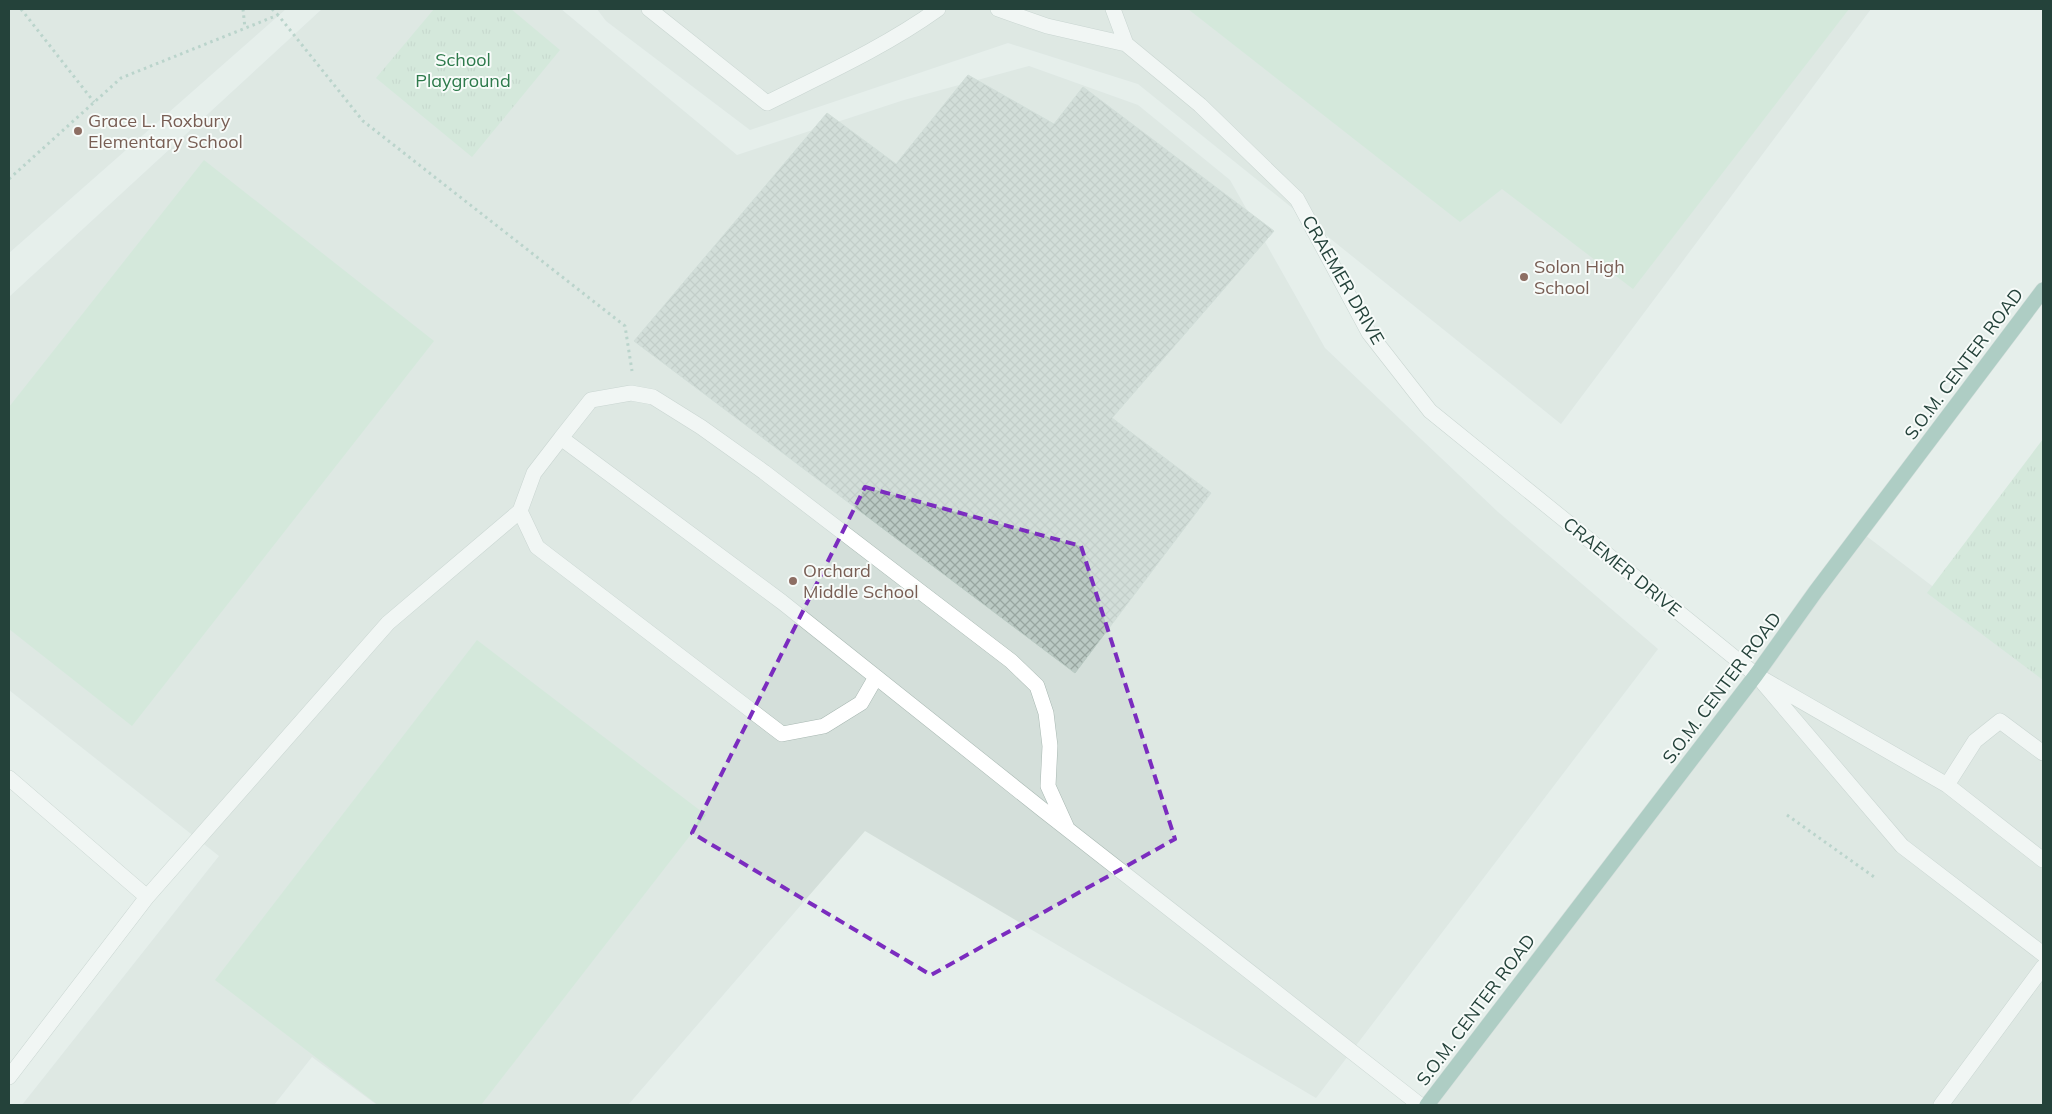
<svg xmlns="http://www.w3.org/2000/svg" width="2052" height="1114" font-family="Mulish,sans-serif">
<defs>
<pattern id="park-tufts" width="24" height="20" patternUnits="userSpaceOnUse" patternTransform="scale(1.25)"><rect width="24" height="20" fill="#bfe0c8"/><path d="M3 7l-1-3M5 7V3M7 7l1-3M15 17l-1-3M17 17v-4M19 17l1-3" fill="none" stroke="#a4c1ad"/></pattern>
<pattern id="building-cross-hatch" width="8" height="8" patternUnits="userSpaceOnUse" patternTransform="scale(1.25)"><rect width="8" height="8" fill="#bbcac4"/><path d="M0 0l8 8M0 8l8-8" fill="none" stroke="#98a6a0"/></pattern>
</defs>
<rect width="100%" height="100%" fill="#e6efeb"/>
<path fill="#d4dfda" d="M9,9h277l-277,244z
M322,9h239l176,146 167,-55 125,-34 109,39 92,75 95,168 173,164 160,137 -342,449 -451,-267 -237,274h-251l-65,-48 -38,48h-252l197,-249 -210,-166v-393z
M597,9h1274l-310,415 -423,-340 -130,-41 -258,87 -144,-109z
M1861,532l182,138v435h-616z"/>
<path fill="url(#park-tufts)" d="M434,9h77l49,41 -88,107 -96,-79z
M2043,439v241l-116,-87z"/>
<path fill="#bfe0c8" d="M1188,9h661l-216,280 -131,-100 -42,33z
M204,160l230,181 -302,385 -123,-97v-222z
M477,640l229,175 -225,290h-103l-163,-125z"/>
<path fill="url(#building-cross-hatch)" stroke="#b8c9c2" d="M968,75l86,49 29,-37 191,144 -162,187 99,75 -136,180 -441,-332 193,-228 69,51z"/>
<g fill="none" stroke-linecap="round" stroke-linejoin="round">
<defs>
<path id="service" d="M649,9l118,94c58,-29 118,-56 171,-94
M998,9l49,17 79,18 74,61 97,94 72,134 61,78 326,264 191,110 96,75
M1113,9l13,35
M561,438l30,-38 40,-7 22,4 48,30 63,45 247,189 26,25 9,27 4,33 -2,40 19,42
M876,677l-15,26 -37,23 -42,8 -245,-187 -17,-36 14,-38 27,-35 221,164 261,208 377,295
M1764,684l138,162 141,108
M9,778l138,119 -138,180
M1947,785l28,-44 25,-20 43,32
M147,897l241,-274 132,-112
M1941,1105l102,-138"/>
<path id="primary" d="M1427,1105l329,-430 60,-84 227,-301"/>
</defs>
<use href="#service" stroke="#a8b8b2" stroke-width="16"/>
<use href="#primary" stroke="#c2cac8" stroke-width="16"/>
<path stroke="#86b3a5" stroke-width="3" stroke-dasharray="2.5 4" stroke-linecap="butt" d="M21,9l73,93
M243,9l2,19
M272,9l6,6
M9,179l112,-101 157,-63 85,106 262,205 7,45
M1787,815l90,64"/>
<use href="#service" stroke="#fff" stroke-width="15"/>
<use href="#primary" stroke="#6aa596" stroke-width="15"/>
</g>
<path d="M0 0H2052V1114H0ZM865,487l216,59 94,293 -244,136 -239,-142z" fill="#e6efeb" fill-opacity=".55" fill-rule="evenodd"/>
<path fill="none" stroke="#7b2cbf" stroke-width="4" stroke-dasharray="10 6" stroke-linejoin="round" d="M865,487l216,59 94,293 -244,136 -239,-142z"/>
<g fill="#8d6e63" stroke="#f7fbf9" stroke-width="2">
<circle cx="78" cy="131" r="5"/>
<circle cx="1524" cy="277" r="5"/>
<circle cx="793" cy="581" r="5"/>
</g>
<g text-anchor="middle" stroke-width="4" stroke-linejoin="round" paint-order="stroke">
<g font-size="18" fill="#2d7a4b" stroke="#f7fbf9">
<text x="463" y="66">School<tspan x="463" dy="21">Playground</tspan></text>
</g>
<g font-size="18" fill="#785e54" stroke="#f7fbf9" text-anchor="start">
<text x="88" y="127">Grace L. Roxbury<tspan x="88" dy="21">Elementary School</tspan></text>
<text x="1534" y="273">Solon High<tspan x="1534" dy="21">School</tspan></text>
<text x="803" y="577">Orchard<tspan x="803" dy="21">Middle School</tspan></text>
</g>
<g font-size="18" fill="#24423a" stroke="#f7fbf9">
<text transform="translate(1343 280) rotate(60)" y="6">CRAEMER DRIVE</text>
<text transform="translate(1964 364) rotate(-53)" y="6">S.O.M. CENTER ROAD</text>
<text transform="translate(1622 567) rotate(39)" y="6">CRAEMER DRIVE</text>
<text transform="translate(1722 688) rotate(-53)" y="6">S.O.M. CENTER ROAD</text>
<text transform="translate(1476 1010) rotate(-53)" y="6">S.O.M. CENTER ROAD</text>
</g>
</g>
<rect width="2052" height="1114" fill="none" stroke="#24423a" stroke-width="20"/>
</svg>
